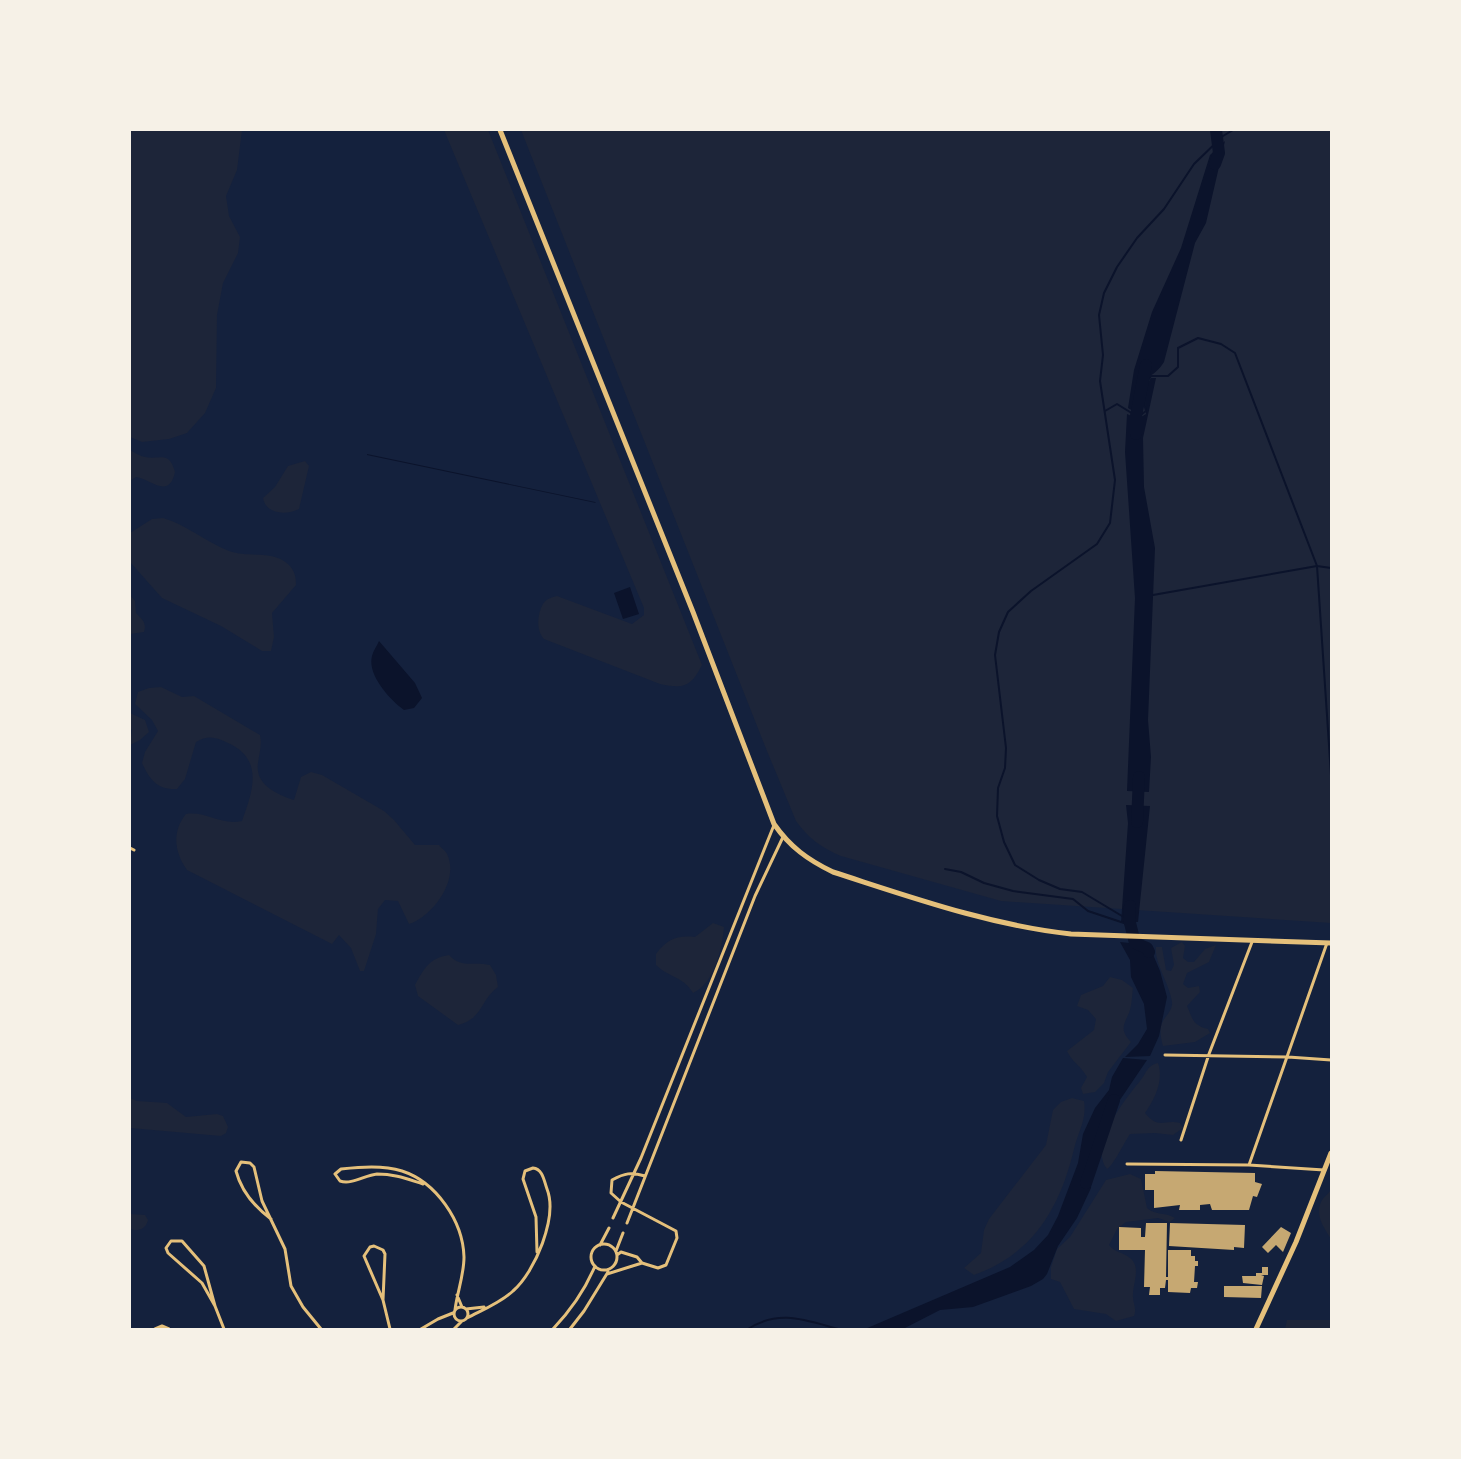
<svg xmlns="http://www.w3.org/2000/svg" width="1461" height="1459" font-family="Inter,sans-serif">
<rect width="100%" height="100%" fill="#14213d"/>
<path fill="#1d2539" d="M130,130h112l-5,40 -11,26 3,20 11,21 -2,16 -15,30 -6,32 -1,73 -11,25 -18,20 -18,6 -27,3 -12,-5z
M444,130h44l214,535c-11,22 -19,24 -42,19l-116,-45c-8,-8 -7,-25 -1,-35 3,-5 9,-7 14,-8l75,28 12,-9v-7z
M521,130h810v793l-330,-22 -160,-45c-19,-8 -33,-18 -45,-35l-29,-70z
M130,450c5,3 10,6 15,7 15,3 24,-7 30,15 -6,28 -24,7 -39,5l-6,4z
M305,461l4,5 -10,43c-12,6 -33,6 -36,-11l12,-11 13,-21z
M163,518c24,7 43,24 66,33 19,7 43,-1 59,13 7,7 8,13 8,21l-24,28 2,24 -3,14h-9l-41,-25 -59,-28 -32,-36v-29l22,-14z
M130,595l5,6 1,12c6,6 11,10 8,19l-14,2z
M161,687l21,10 12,-1 66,39c3,15 -4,26 -2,36 2,16 23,25 36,29l7,-23 10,-5 11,3 62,36 10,9 21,25h24c2,3 7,6 8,9 13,26 -15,63 -38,70l-11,-23 -13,-1 -7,9 -2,25 -12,37h-4l-9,-23 -12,-13 -7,9 -145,-74c-13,-18 -15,-39 -1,-56 21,-3 35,12 56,7 11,-30 22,-62 -14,-78 -12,-6 -20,-8 -32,-1l-11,37 -8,10c-20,1 -27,-9 -35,-26l3,-11 13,-21 -6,-11 -17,-16 3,-12 11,-4z
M130,713l15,7 4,12 -9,8 -10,5 2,-15 -2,-1z
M713,923l11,4c-2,21 -9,56 -31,66 -9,-16 -25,-16 -37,-28v-11c11,-15 21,-19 39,-17z
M1182,942l3,4 -2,12 5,4h6l11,-13 11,-4 -7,17 -22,11 -4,11 5,4 11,-2 1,6 -13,14c6,13 5,19 21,23l2,4 -15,9 -32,4c-2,-7 -4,-16 -1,-23 3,-7 11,-13 10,-21 -2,-17 -18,-39 -16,-55h6l4,23 5,1 3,-6 -3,-17z
M449,955c13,14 24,6 41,10l6,10 2,12c-18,13 -15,32 -40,38l-40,-29 -3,-11c9,-16 14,-27 34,-30z
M1110,977l12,3 11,8c-1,8 -1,17 -4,25 -6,13 -9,17 2,29l-23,30 -4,11 -9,9 -12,2 -2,-6 6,-11c-6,-11 -15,-15 -20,-26l27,-21 2,-11 -8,-9 -11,-4 4,-11 22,-9z
M1158,1063c6,17 -3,36 -13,50 14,17 18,6 35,10l3,5 -10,7 -18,-2 -25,1c-6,9 -17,32 -23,35 -19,-23 18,-70 33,-88 7,-8 6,-15 18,-18z
M130,1098l7,3 30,2 19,14 31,-3 6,2 5,11 -2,6 -5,3 -91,-8z
M1072,1098l12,3c3,19 -6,31 -10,48 -14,59 -41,105 -100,126l-10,-7 17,-15 3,-23 5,-11 57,-74 7,-35 8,-8z
M1130,1174l11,5 6,29c9,8 19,4 28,10l-5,4 -12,-4 -32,4 -9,7 -8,16c6,8 14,7 21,13 12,9 2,27 3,39 0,7 4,11 1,19l-18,5 -10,-7 -32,-5 -14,-27 -9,-3v-12l6,-18 13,-12 36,-57z
M1331,1189v50c-7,-11 -16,-23 -10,-37 2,-5 8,-8 10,-13z
M130,1214l15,1 3,5c-2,9 -10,12 -18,9z
M1287,1320h44v9h-46z"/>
<path fill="#0b132b" d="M1225,141l-19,82 -11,20 -31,119c-15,24 -32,9 -21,48l-5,4 -10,-6 6,-38 18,-58 29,-64 29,-93z
M1151,378h5l-13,60 1,49 11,61 -7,172 3,37 -2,35 -22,-1 8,-193 -10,-146 2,-38 11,5 8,-5 -2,-25z
M367,454l228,48 1,1 -229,-48z
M630,587l9,27 -16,5 -9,-26z
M379,641l36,42 7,15 -8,10 -10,2c-14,-10 -37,-35 -32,-54 1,-5 5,-10 7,-15z
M1126,805l24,1 -12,116 -17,1 7,-100z
M1120,942l29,3 11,26 7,26 -8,39 -9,20 -25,1 13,-13 9,-15 -3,-25 -13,-27 -1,-17z
M1123,1058l24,2 -46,68 -9,24 -1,36 -14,30 -19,28 -11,28 -4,5 -12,7 -58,21 -33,3 -37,19h-38l145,-62 24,-17 14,-15 10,-19 20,-53 5,-29 12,-26 14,-18 3,-13z"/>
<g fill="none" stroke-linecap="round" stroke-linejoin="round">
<path stroke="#0b132b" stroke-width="2" d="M1105,411l12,-7 21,13 8,-6 -5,-20 10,-15h17l10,-9v-19l20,-10 23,6 14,9 82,213 14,2
M1153,595l164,-29 14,209
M945,869l16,3 23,11 29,8 60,8 15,12 42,14
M1122,916l-40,-24 -22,-3 -21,-9 -24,-15 -11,-23 -7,-26 1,-28 7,-20 1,-20 -11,-93 4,-23 9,-20 23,-21 66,-47 13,-21 5,-43 -15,-99 3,-26 -4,-40 5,-22 13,-26 20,-29 27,-29 30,-45 29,-28 10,-6
M748,1329c31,-20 57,-9 90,0"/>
<path stroke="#0b132b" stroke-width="12" d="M1215,164l4,-11 -3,-23
M1136,434v-18l10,-51
M1137,822l2,-45
M1130,906l-1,13 6,24 12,5 2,4
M1086,1183l28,-83"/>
</g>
<path fill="#c6a872" d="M1155,1171l100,2v9l7,2 -5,13 -4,-1 -4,14h-37l-2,-6 -10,1v5h-21l1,-5 -26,3v-18h-9v-16h10z
M1146,1223h21l-1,54h2v-27h23v6h4v5h3v5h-3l-1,16h4l-1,6h-6l-1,5 -22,-1v-12h-2l-1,8h-5v7h-11l1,-8h-6l1,-37h-26v-23l22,1v9h4z
M1170,1223l75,2 -1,23 -10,-1v3l-65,-4z
M1281,1227l10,6 -8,19 -7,-7 -8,8 -6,-6z
M1262,1267h6v8h-7l3,1 -2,9 -19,-2 -1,-7h14v-3h6z
M1224,1286h38l-1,12 -37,-1z"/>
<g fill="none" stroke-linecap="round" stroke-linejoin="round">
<path stroke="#e5c07b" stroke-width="3" d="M130,848l4,2
M1165,1055l123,2 43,3
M1181,1140l28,-86 43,-112
M1127,1164l122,1 75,5
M1249,1165l78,-222
M423,1184c-16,-5 -28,-10 -46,-10 -12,1 -25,11 -37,7l-5,-7 6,-5c19,-2 42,-4 61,2 34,11 61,50 62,86 0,18 -7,36 -9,53
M613,1218l28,-60 133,-333
M271,1219c-16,-12 -30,-29 -35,-48l5,-9 9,1 4,4 8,34 23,48 6,37 12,21 18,22
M627,1223l128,-327 28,-59
M591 1257a13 13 0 1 1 26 0a13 13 0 1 1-26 0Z
M600,1245l9,-17
M616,1251l7,-18
M617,1255l4,-3 16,5 5,6
M607,1274l35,-11 16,5 8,-3 11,-27 -1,-7 -55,-29 -10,-9 1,-13c13,-7 19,-8 33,-4
M457,1295l5,12
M383,1300l2,-46 -2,-4 -9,-4 -4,1 -6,9 19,44 7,29
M215,1306l-11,-40 -22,-25h-11l-5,7 2,5 34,30 13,23 9,23
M454 1314a7 7 0 1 1 14 0a7 7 0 1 1-14 0Z
M466,1309l18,-2
M467,1318c15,-8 33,-15 46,-27 22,-19 45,-74 34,-102 -3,-8 -4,-20 -14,-21l-8,3 -2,8 13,38 1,35
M155,1329l7,-3 7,3
M421,1329l17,-10 15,-6
M454,1329l8,-8
M553,1329c18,-19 32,-39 42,-63
M570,1329l14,-18 24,-39"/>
<path stroke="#e5c07b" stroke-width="5" d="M500,130l193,482 81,212c16,23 34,36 59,48 78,25 156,53 238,62l260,9
M1256,1329l40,-87 35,-89"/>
</g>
<rect width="1461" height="1459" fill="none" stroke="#f6f1e7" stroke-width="262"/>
</svg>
